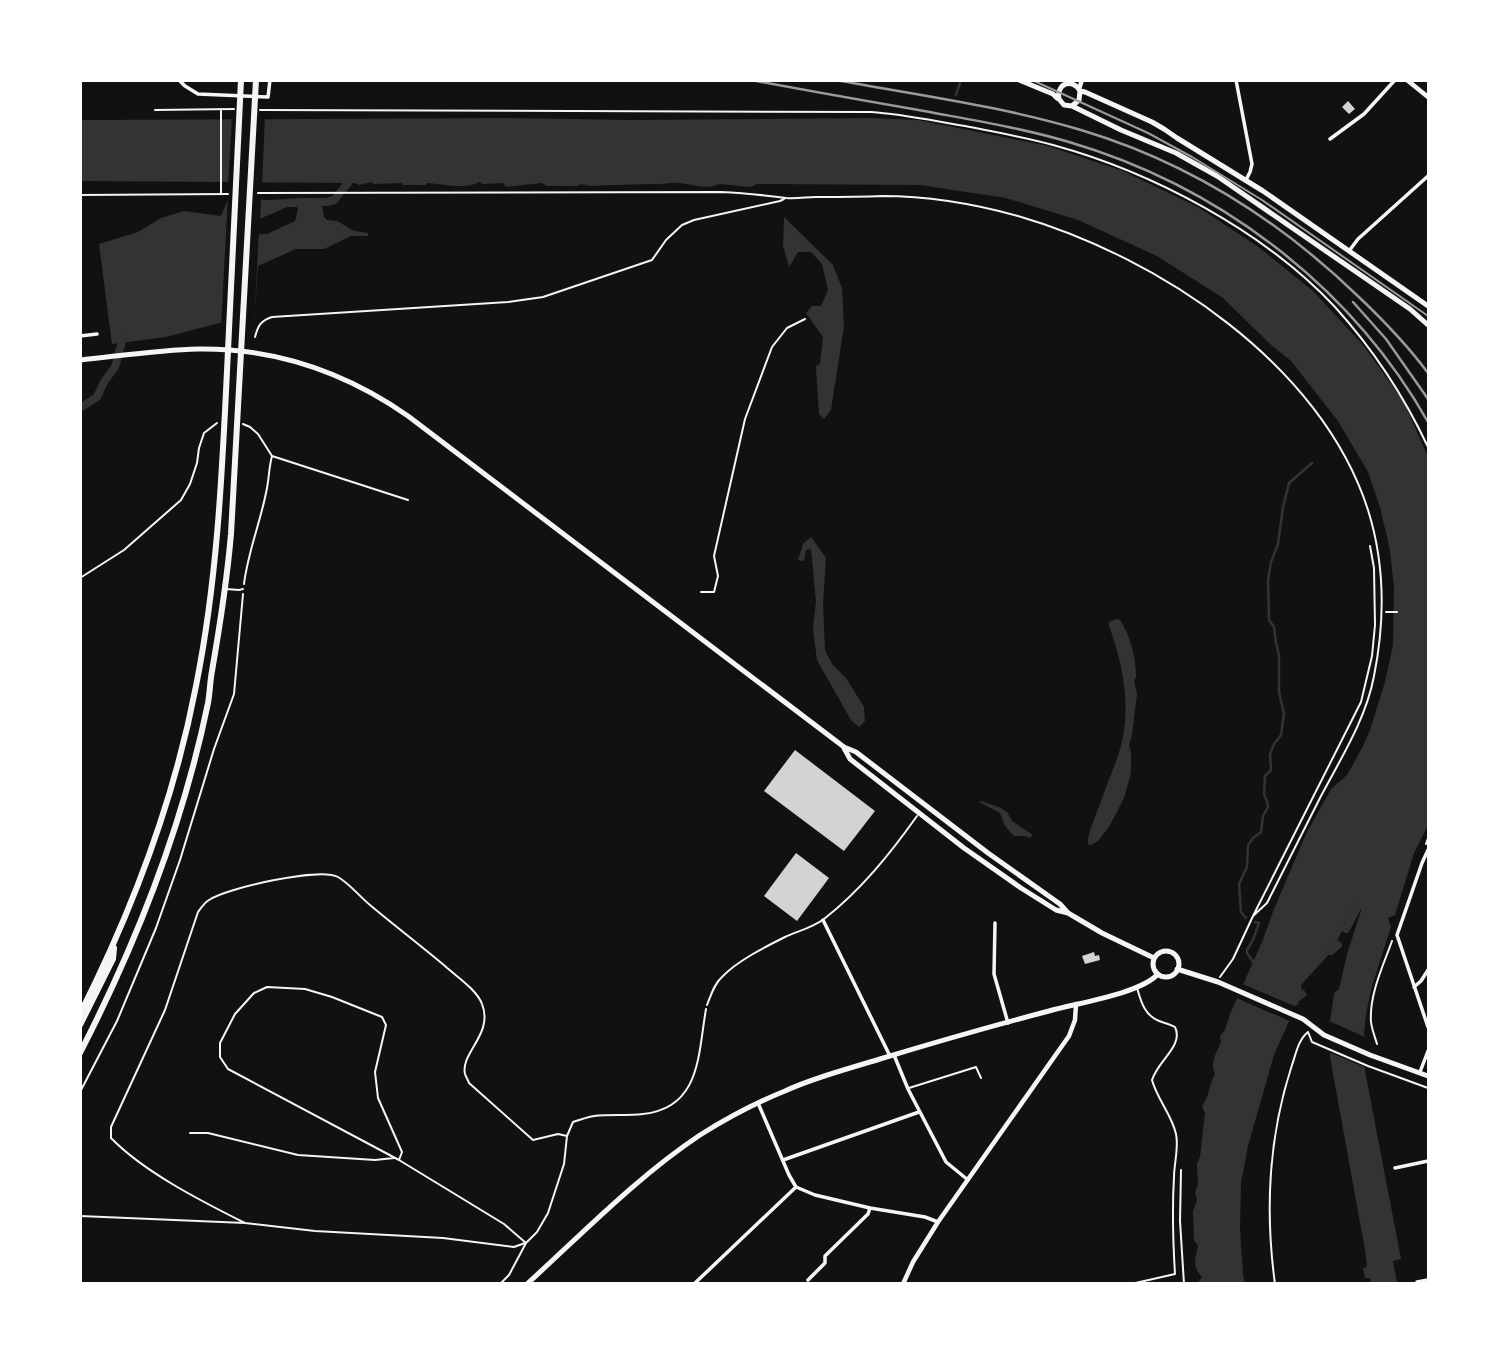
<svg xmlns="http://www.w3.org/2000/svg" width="1509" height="1364" font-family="Helvetica,sans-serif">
<rect width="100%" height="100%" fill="#111"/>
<path fill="#333" fill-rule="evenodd" d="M507,118l126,2 237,-2 48,2 130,26 75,25 75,36 62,41 54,44 49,53 41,57 24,55v368l-14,28 -19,62 -7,3 3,9 -19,59 -6,28 -2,20v19l1,18 36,188 -8,2 4,22h-26l-1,-5h-5l-2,-10 4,-1 -2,-17 -35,-193v-35l4,-29 5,-4 8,-35 14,-43v-4l-3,-2h-2l-25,47 -30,33 1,6 2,-1 3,5 -9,7 1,2 -3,1 -22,50 -26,91 -7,37 -1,46 3,46 2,8h-47l4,-6c-10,-11 -7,-17 -4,-31l-4,-6 -1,-29 4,-11 -2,-8 3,-8 -1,-20 3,-7 5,-44 -3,-7c7,-8 7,-22 13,-32 -6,-12 2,-21 6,-32l-1,-6 5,-6 5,-16 32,-72 12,-33 32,-75 25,-45 16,-14 15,-27 8,-18 15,-48 8,-37 1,-58 -4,-37 -10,-43 -12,-35 -30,-51 -47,-60 -21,-17 -47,-46 -66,-42 -79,-36 -72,-22 -86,-13 -163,-1 -6,3 -32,-3c-14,7 -28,-1 -42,-1 -6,-1 -11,1 -17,1 -24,0 -47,1 -71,2l-8,-2 -4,2h-30l-6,-3 -35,4 -3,-4 -21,1 -2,-2c-17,8 -36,2 -53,1l-1,2h-23l-1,-2 -28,1 -3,-2 -12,3 -4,-2 -274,-2 -1,-61z
M302,198h35l1,4 -6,3 -10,1 2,11 3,3 10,1 17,10 14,2v3h-17l-27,13h-28l-38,17 -4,58 -35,-1 -53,14 -54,7 -13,-100 39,-12 23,-14 23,-7 37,5 7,-17 42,1zM287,207h10l1,2 -3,12 -28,13 -23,1 1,-13 10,-1z
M784,217l49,48 9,23 2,38 -13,84 -7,9 -5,-5 -3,-48 4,-2 3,-27 -17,-24 6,-7h9l7,-16 -6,-26 -11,-12h-13l-9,15 -6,-22z
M811,537l15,21 -3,46 2,46 7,14 14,14 18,29 1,14 -6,6 -8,-7 -34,-60 -4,-31 3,-27 -5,-53 -5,1 -2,11 -6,-1 5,-16z
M1116,619l4,1c11,17 16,38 16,58l-2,2 3,14 -5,41 -3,10 2,8v20l-7,25 -15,29 -11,14 -7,4 -3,-1c-1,-11 10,-33 14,-46 7,-20 17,-40 21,-61 7,-38 -1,-75 -14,-111v-4z
M981,801l20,7 6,4 5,9 21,14 -3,3 -5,-2h-11l-9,-10 -5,-13 -21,-11z"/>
<path fill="#111" d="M232,116h33l-3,70 -34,-1z
M228,196l33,1 -1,26 -12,2v6h11l-5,96h-33z
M1240,983l59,25 -7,14 -58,-25z
M1327,1020l40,18v30l-41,-17z"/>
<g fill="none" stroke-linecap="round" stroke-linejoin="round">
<path stroke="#333" stroke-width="2.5" d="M956,95l5,-15
M1246,918l-5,-6 -2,-28 8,-17 1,-22 5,-7 8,-6 2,-16 5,-9 -1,-6 -3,-6 1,-19 6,-6 -1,-16 4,-10 7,-9 3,-21 -5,-22v-37l-3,-12 -2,-16 -5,-7 -1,-40 3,-18 7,-18 5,-37 6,-24 23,-20
M1254,963l-7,-10v-3l6,-10 6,-17 -4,-1"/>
<path stroke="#333" stroke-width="8" d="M326,202l8,-2 14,-17
M80,408l17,-11 7,-15 11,-15 8,-29 2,-2
M1346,929l11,-21 -2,-1
M1331,951l7,-6"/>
</g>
<path fill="#d3d3d3" d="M1348,101l7,8 -6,5 -7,-7z
M795,750l80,61 -31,40 -80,-60z
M796,853l33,25 -32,43 -33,-25z
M1094,952l1,4 4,-1 1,5 -15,4 -3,-8z"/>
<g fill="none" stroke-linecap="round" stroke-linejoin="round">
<path stroke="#f5f5f5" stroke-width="2" d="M155,110l79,-1
M260,110l611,2c32,2 63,9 94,14 30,6 59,11 88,19 99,27 211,86 282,162 38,42 69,89 93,140
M258,193l463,-1c23,1 42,3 65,6 10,1 21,-1 30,-1 22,0 44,0 66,-1 45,0 93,8 136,20 141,41 303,148 350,294 17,54 17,111 6,166 -8,43 -33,82 -53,120 -18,36 -36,72 -54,107l-14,13
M221,194v-85
M80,195l148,-1
M255,337c3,-11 5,-16 17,-20l236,-15 35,-5 109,-37 14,-20 16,-15 12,-5 86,-19 4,-2
M243,424l7,3 8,7 14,22 136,44
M80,578l44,-28 57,-50 9,-16 7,-21 2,-15 5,-15 13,-10
M244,584c4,-33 17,-63 23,-96 2,-10 2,-21 5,-32
M701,592h13l4,-16 -4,-20 31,-137 27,-72 15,-19 18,-9
M1386,612h11
M1426,844l2,-6
M1220,977l13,-18 20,-43 108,-214 11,-46 3,-31 -1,-57 -4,-22
M1308,1032l4,10 56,24 60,22
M1377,1044c-2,-7 -5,-14 -6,-22 -2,-27 12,-56 21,-81
M80,1092l37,-71 39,-93 24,-68 34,-111 20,-55 9,-100
M190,1133h18l90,22 77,5 19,-2
M399,1160l3,-8 -24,-54 -3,-26 11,-47 -4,-8 -50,-20 -27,-8 -38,-2 -13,6 -19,21 -15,29v14l8,12 171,91 105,64 22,19
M1181,1170l-1,51 4,63
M80,1216l165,7 70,8 128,7 71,9 11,-4
M245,1223c-44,-22 -101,-51 -134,-85v-11l54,-117 33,-98c3,-4 6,-9 11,-12 17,-12 111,-33 129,-23 12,7 22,20 32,28 25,21 50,40 75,61 11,10 32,24 37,38 12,30 -22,49 -17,70 1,3 3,6 4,9l64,57 25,-6 9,2
M500,1284l9,-9 17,-32 11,-11 11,-19 16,-49 3,-28 6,-14c7,-2 14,-5 21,-6 16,-2 33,0 49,-2 58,-6 55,-60 63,-105
M1275,1284c-10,-73 -6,-149 17,-219 4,-11 6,-25 16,-33"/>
<path stroke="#f5f5f5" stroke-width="2" d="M226,589l13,1 4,-1
M707,1005c4,-10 7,-21 15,-28 15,-16 43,-30 63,-40 13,-6 27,-9 39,-18 37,-29 66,-65 93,-103
M909,1088l67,-21 5,11
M1131,1284l44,-10c-2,-32 -3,-64 -1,-97 0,-13 5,-30 2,-43 -4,-19 -19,-35 -24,-54 6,-20 32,-34 23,-53 -5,-3 -11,-4 -16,-6 -15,-6 -18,-20 -22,-33"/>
<path stroke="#f5f5f5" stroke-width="3.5" d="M179,80l6,6 13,8 70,3 2,-17
M1236,80l16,84 -2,8 -4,8
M1330,139l34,-25 31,-34
M1349,251l9,-12 70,-63
M80,336l17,-2
M1428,850l-6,13 -25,72 31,92
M823,920l67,136
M995,923l-1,51 14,49
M1414,987l7,-6 7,-11
M894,1055l14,34 38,73 22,18
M1420,1072l8,-21
M758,1103l31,72 7,12 19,8 55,13 55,9 13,5
M783,1160l136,-48
M1395,1168l33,-7
M808,1280l17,-17v-7l43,-42 2,-6
M1417,1282l11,-2
M694,1284l102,-97"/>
<path stroke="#f5f5f5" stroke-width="4.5" d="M1407,80l21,17
M1079,89l3,-9
M903,1284l10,-22 25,-40 131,-186 6,-16 1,-16"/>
<path stroke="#f5f5f5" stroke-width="5" d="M1019,80l34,14 4,4
M1080,91l-1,9 -7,6 -8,-1 -5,-6c-3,-15 13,-22 21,-8l5,1 67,30 12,7 13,9 86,53 165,115
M1072,106l49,24 55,23 41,23 193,133 18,16
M527,1284c56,-51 110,-107 173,-149 27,-17 55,-32 85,-44 30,-14 63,-22 95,-32 56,-17 112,-33 169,-48 27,-8 91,-17 109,-37"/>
<path stroke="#f5f5f5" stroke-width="5" d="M80,360c39,-4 79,-10 118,-11 77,-1 147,23 210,67l436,331 12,5 132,101 72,51 8,9
M844,748l6,11 114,89 57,40 35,22 12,3 34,20 52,25
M1153 964a13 13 0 1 1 26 0a13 13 0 1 1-26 0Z
M1177,969l41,13 85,37 21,16 46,20 58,21"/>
<path stroke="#f5f5f5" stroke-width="6" d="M80,1014c53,-105 94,-213 116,-328 21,-104 26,-210 31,-315 5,-97 9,-194 14,-291
M80,1025l33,-66 1,-11
M80,1053c57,-111 103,-228 128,-350 2,-11 2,-22 4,-32 8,-46 15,-91 19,-137l25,-454"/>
<path stroke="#9a9a9a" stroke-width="2" d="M1032,80l116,53 44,24 70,43 166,116"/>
<path stroke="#9a9a9a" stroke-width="2.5" d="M751,80c58,11 115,21 173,31 48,9 98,17 145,31 150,44 282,144 359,280
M836,80c81,15 165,26 245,50 107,32 200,91 280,169 24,23 47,47 67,74
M1353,302l33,37 42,60"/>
</g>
<rect width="1509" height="1364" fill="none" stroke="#ffffff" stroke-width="164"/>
</svg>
